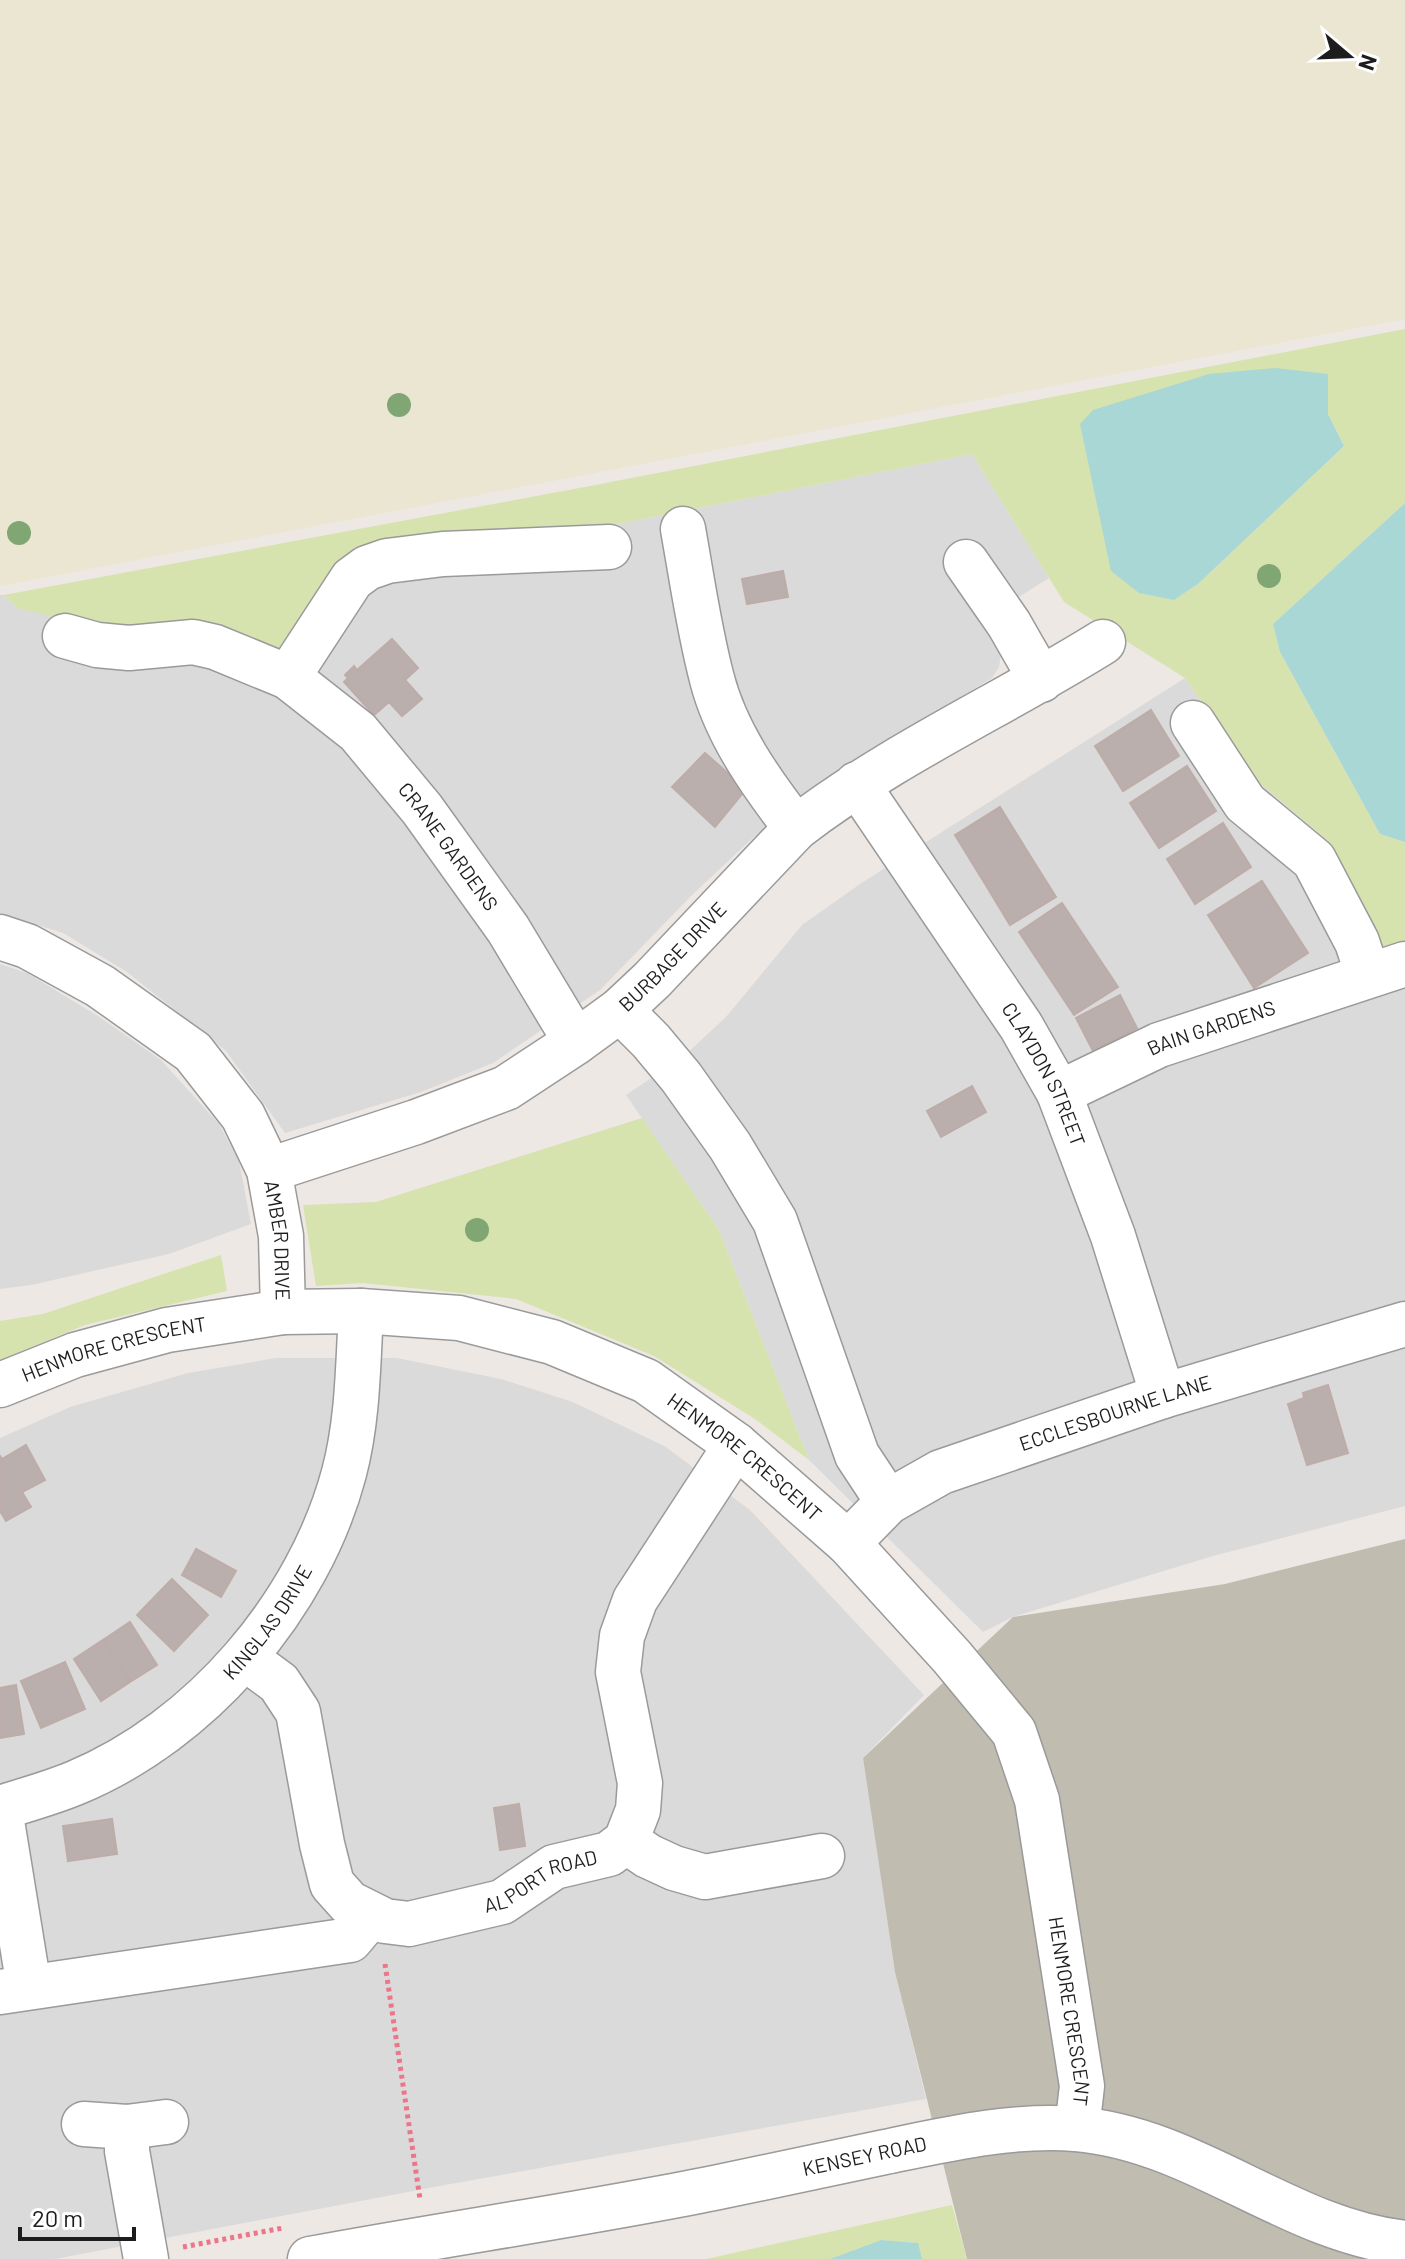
<svg xmlns="http://www.w3.org/2000/svg" width="1405" height="2259" font-family="Barlow,sans-serif">
<rect width="100%" height="100%" fill="#ede8e4"/>
<path fill="#dbdada" d="M972,454l77,124 -70,44 22,32 -2,13 -7,11 -163,98 -38,26 -100,94 -91,94 -107,73 -72,29 -136,41 -59,-82 -99,-79 -64,-39 -63,-20v-318h4l13,13 260,45 87,-108 238,-18z
M1185,678l68,99 74,63 54,113 24,-6v559l-192,50 -200,61 -30,15 -174,-172 -90,-230 -93,-135 58,-39 42,-39 76,-92 58,-41z
M0,964l27,9 71,43 63,44 58,64 20,37 12,63 -82,30 -138,31 -31,4z
M276,1358h121l104,21 72,23 93,45 84,63 174,185 -61,63 32,213 31,128 -481,86 -390,74h-55v-821l70,-31 118,-34z"/>
<path fill="#c1bcb0" d="M1405,1539v720h-438l-72,-287 -32,-214 150,-141 212,-33z"/>
<path fill="#eae6d1" d="M0,0h1405v319l-1405,267z"/>
<path fill="#d6e3ae" fill-rule="evenodd" d="M1405,329v174l-132,121 7,28 100,182 25,8v105l-24,7 -54,-114 -74,-63 -68,-99 -121,-76 -92,-148 -370,73 -238,18 -87,108 -161,-21 -99,-24 -13,-13 586,-109zM1328,374v40l16,32 -146,138 -24,16z
M642,1118l77,112 90,230 -54,-41 -101,-63 -138,-57 -153,-16 -47,3 -13,-81 73,-3z
M221,1255l6,36 -142,34 -85,35v-39l43,-7z
M952,2205l15,54h-45l-5,-16 -36,-3 -51,19h-124z"/>
<path fill="#a8d7d5" d="M1276,368l52,6v40l16,32 -146,138 -24,16 -35,-7 -28,-22 -31,-147 13,-14 116,-36z
M1405,503v339l-25,-8 -100,-182 -7,-28z
M881,2240l37,3 4,16h-92z"/>
<path fill="#baafad" stroke="#bdaca8" stroke-width="2" d="M783,571l5,26 -41,7 -5,-25z
M392,639l26,29 -13,12 17,19 -20,17 -13,-14 -15,13 -30,-33 4,-4 -3,-3 9,-9 3,4z
M1151,710l28,46 -56,35 -28,-45z
M705,753l41,36 -31,38 -43,-40z
M1187,766l29,45 -57,37 -29,-45z
M1000,807l29,47 -45,28 -29,-47z
M1223,823l28,44 -56,37 -28,-45z
M1029,854l27,43 -46,28 -26,-43z
M1262,881l46,72 -54,35 -46,-73z
M1062,903l56,84 -44,28 -55,-83z
M1120,995l17,33 -44,23 -17,-33z
M972,1086l14,26 -45,25 -14,-26z
M1328,1385l20,68 -41,12 -19,-61 16,-6 -1,-5z
M26,1445l19,35 -23,12 9,15 -25,14 -6,-10v-55l2,3z
M196,1549l40,22 -15,26 -39,-22z
M172,1579l36,36 -34,36 -37,-36z
M130,1622l27,43 -27,17 -27,-42z
M103,1640l27,42 -29,19 -27,-42z
M65,1662l20,47 -44,19 -20,-47z
M16,1685l8,49 -24,4v-50z
M519,1804l6,42 -25,4 -6,-42z
M112,1819l5,35 -49,7 -5,-35z"/>
<g fill="none" stroke-linecap="round" stroke-linejoin="round">
<defs>
<g id="minor">
<path d="M683,529c9,50 16,101 29,150 14,55 50,105 84,149"/>
<path d="M966,562l43,62 32,56"/>
<path id="s1" d="M65,636l32,9 32,3 64,-6 22,5 73,30 70,55 64,77 86,120 68,113"/>
<path d="M288,677l64,-98 15,-11 20,-7 56,-7 166,-7"/>
<path d="M1193,723l52,80 69,57 43,82 11,33"/>
<path id="s2" d="M857,784l164,242 38,67 54,143 50,160"/>
<path id="s3" d="M0,937l27,9 73,40 93,66 50,64 26,54 12,66 2,76"/>
<path d="M620,1010l31,31 30,36 49,69 45,75 82,234 31,47"/>
<path id="s4" d="M1059,1093l100,-48 246,-81"/>
<path id="s5" d="M269,1170l147,-48 90,-34 70,-46 44,-32 32,-30 144,-152c95,-73 206,-123 307,-186"/>
<path id="s6" d="M0,1385l75,-30 92,-25 116,-18 78,-1 98,7 93,24 94,39 90,64 112,98 104,114 62,75 23,68 45,286 -5,43"/>
<path id="s7" d="M848,1543l40,-41 53,-30 222,-76 242,-72"/>
<path id="s8" d="M245,1658l34,25 19,29 24,132 10,40 17,19 36,18 24,3 93,-22 52,-35 55,-13 17,-13 12,-31 2,-27 -22,-111 4,-36 13,-36 101,-155"/>
<path id="s9" d="M0,1808c25,-8 51,-15 75,-25 126,-52 234,-178 269,-310 14,-53 14,-108 17,-162"/>
<path d="M0,1809l29,178"/>
<path d="M626,1841l22,15 26,12 31,9 117,-21"/>
<path d="M0,1992l350,-52 21,-25"/>
<path d="M84,2124l43,3 39,-5"/>
<path d="M127,2127v24l19,108"/>
<path id="s10" d="M310,2259c134,-25 270,-44 404,-71 57,-12 114,-24 171,-36 63,-13 127,-28 191,-23 119,10 212,101 329,114"/>
</g>
</defs>
<use href="#minor" stroke="#9a9a9a" stroke-width="47"/>
<path stroke="#ec7689" stroke-width="5" stroke-dasharray="4 4" stroke-linecap="butt" d="M385,1964l35,235
M183,2247l100,-19"/>
<use href="#minor" stroke="#fff" stroke-width="44"/>
</g>
<g fill="#80a773">
<circle cx="399" cy="405" r="12"/>
<circle cx="19" cy="533" r="12"/>
<circle cx="1269" cy="576" r="12"/>
<circle cx="477" cy="1230" r="12"/>
</g>
<g text-anchor="middle" stroke-width="7" stroke-linejoin="round" paint-order="stroke">
<g font-size="20" fill="#1d1d1d" stroke="#fff">
<text dy="7" stroke="none"><textPath href="#s1" startOffset="466">CRANE GARDENS</textPath></text>
<text dy="7" stroke="none"><textPath href="#s5" startOffset="464">BURBAGE DRIVE</textPath></text>
<text dy="7" stroke="none"><textPath href="#s4" startOffset="166">BAIN GARDENS</textPath></text>
<text dy="7" stroke="none"><textPath href="#s2" startOffset="346">CLAYDON STREET</textPath></text>
<text dy="7" stroke="none"><textPath href="#s3" startOffset="438">AMBER DRIVE</textPath></text>
<text dy="7" stroke="none"><textPath href="#s6" startOffset="120">HENMORE CRESCENT</textPath></text>
<text dy="7" stroke="none"><textPath href="#s7" startOffset="302">ECCLESBOURNE LANE</textPath></text>
<text dy="7" stroke="none"><textPath href="#s6" startOffset="792">HENMORE CRESCENT</textPath></text>
<text dy="7" stroke="none"><textPath href="#s9" startOffset="334">KINGLAS DRIVE</textPath></text>
<text dy="7" stroke="none"><textPath href="#s8" startOffset="482">ALPORT ROAD</textPath></text>
<text dy="7" stroke="none"><textPath href="#s6" startOffset="1464">HENMORE CRESCENT</textPath></text>
<text dy="7" stroke="none"><textPath href="#s10" startOffset="564">KENSEY ROAD</textPath></text>
</g>
</g>
<g transform="translate(1349 56) rotate(109)" stroke="#ffffff" stroke-width="6" paint-order="stroke">
<path d="M0-6L14 30L0 20L-14 30Z" fill="#1d1d1d"/>
<text y="-12" font-size="22" font-weight="bold" text-anchor="middle" fill="#1d1d1d">N</text>
</g>
<path d="M20 2227v12h114v-12" fill="none" stroke="#1d1d1d" stroke-width="4"/>
<text x="32" y="2227" font-size="24" fill="#1d1d1d" stroke="#ffffff" stroke-width="6" paint-order="stroke">20 m</text>
</svg>
